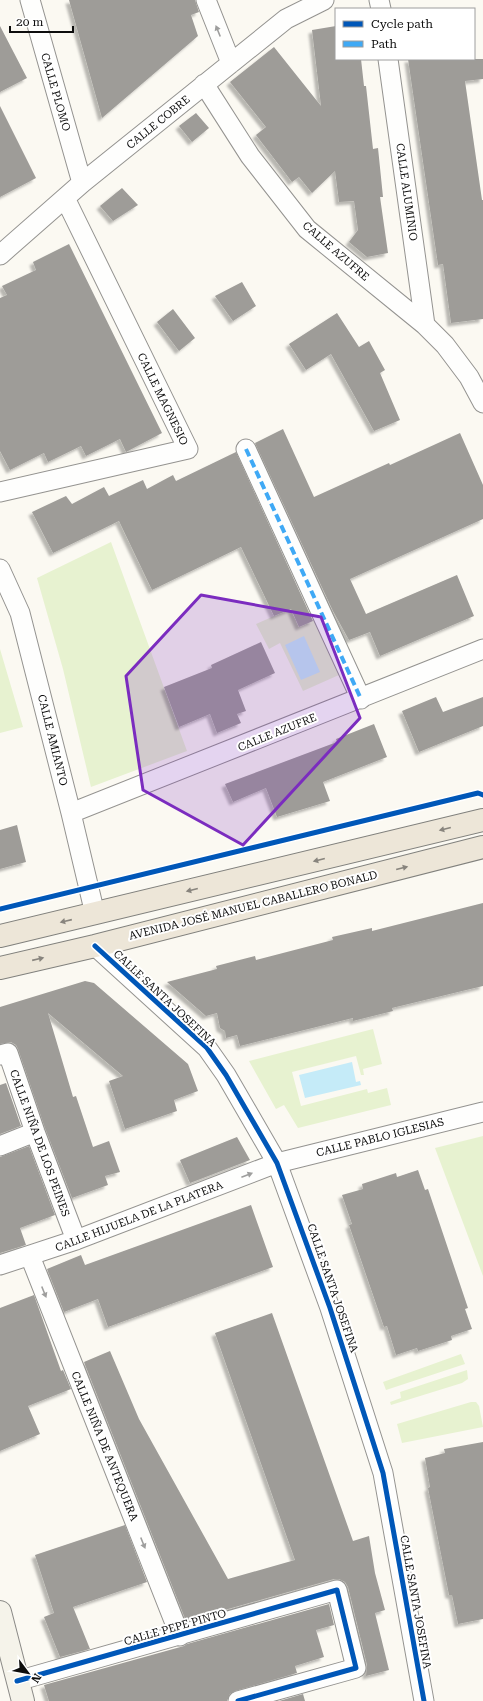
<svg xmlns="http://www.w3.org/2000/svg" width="483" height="1701" font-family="'Roboto Serif',serif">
<defs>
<filter id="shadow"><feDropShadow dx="-3.5" dy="3.5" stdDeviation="1" flood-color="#0004"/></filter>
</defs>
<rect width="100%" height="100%" fill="#fbf9f2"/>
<path fill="#e7f2d0" d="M111,542l76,209 -96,36 -28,-118 -26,-91z
M290,609l9,18 15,-7 25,55 -36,16 -23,-48 -11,6 -13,-25z
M0,649l23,78 -23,6z
M373,1029l9,35 -19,5 1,6h-3l-5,-19 -64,16 9,34 66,-17 1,4 19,-5 4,17 -93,23 -14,-23 -8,4 -27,-48z
M483,1136v140l-48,-128z
M461,1354l4,10 -79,26 -3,-8z
M467,1370l1,9 -6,4 -71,22 -1,-3 11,-4 -1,-6z
M471,1402h5l3,4 4,21 -81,16 -5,-19z"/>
<path fill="#c5ebf8" d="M304,636l16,36 -19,8 -16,-35z
M352,1062l4,20 4,-1 1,4 -56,13 -6,-23z"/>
<path fill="#9e9c98" filter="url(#shadow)" d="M69,0h126l4,12 -8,3 7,21 -96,82z
M0,26l27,52 -27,14z
M336,26v33h25l3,27h2l7,63 5,-1 5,49h-3l8,56 -21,4 -18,-15 9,-12 -4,-29 -15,1 -4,-31 -23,22 -13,-16 -7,5 -36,-47 10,-8 -36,-45 44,-35 47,59 -9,-76z
M408,59h75v20l-18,2 17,119h1v119l-32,4 -8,-59 -5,1z
M0,106l36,72 -36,19z
M196,113l13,15 -17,14 -13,-16z
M122,188l16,17 -25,16 -13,-15z
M69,244l93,189 -36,19 -6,-13 -34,17 -5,-10 -33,16 -4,-9 -34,17 -10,-19v-153l7,-3 -5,-9 34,-16 -3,-8z
M242,282l14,24 -23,15 -18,-25z
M173,309l22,29 -16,13 -22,-29z
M337,313l22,34 10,-6 16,29 -5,3 20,47 -26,11 -43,-77 -25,16 -17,-26z
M283,429l31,68 75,-34 1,2 70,-32 23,52v34l-133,60 16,35 91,-39 17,41 -94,40 -10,-24 -21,8 -16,-29 -78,-168z
M236,452l77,169 -14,6 -8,-18 -17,7 -33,-69 -89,43 -33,-69 -66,32 -21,-41 34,-16 6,8 32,-17 5,9 34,-16 4,9 26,-14 3,6z
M261,642l14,31 -37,17 8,21 -9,3 4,9 -24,10 -7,-19 -31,13 -15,-40 48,-19 -1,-3z
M436,697l7,15 40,-15v29l-64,26 -17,-41z
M374,724l13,33 -64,25 7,19 -53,16 -11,-29 -33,14 -8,-18 112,-42 -1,-3z
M17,825l9,37 -26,7v-39z
M483,903v83l-91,22 1,3 -40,10v-3l-113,28 -3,-11 -11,3 -1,-7 -5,-3 -3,-15 -11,3 -39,-34 50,-13 -1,-3 39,-10 1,4 77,-20 -1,-3 40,-9v3z
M85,981l9,2 94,81 10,27 -24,9 3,11 -52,18 -16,-48 14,-5 -75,-63 25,84 3,-1 17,51 16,-6 11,31 -15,4 3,9 -36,13 -27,-70 -27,-79 -2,-4 -5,-3 -11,2v-37z
M6,1083l15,43 -21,8v-49z
M237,1137l13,23 -60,23 -10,-23z
M29,1146l26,69 -35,13 6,17 -26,8v-96z
M418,1170l7,20 3,-1 40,119 -3,1 7,20 -21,7 1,4 -34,11 -1,-3 -21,7 -9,-29 -3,1 -35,-102 3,-1 -10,-29 21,-6 -1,-5 34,-11 1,4z
M251,1205l22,62 -165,60 -10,-28 -34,13 -17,-43 34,-14 4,10z
M34,1295l27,76 2,-1 8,19 -43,17 12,28 -40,17v-143z
M272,1313l81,228 16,-5 6,37 10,37 -10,3 14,57 -23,6 1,-11 -19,-78 -3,-5 -6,-3h-5l-148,42 -102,-259 26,-11 29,68 89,160 67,-19 -80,-227z
M483,1442v177l-25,5 -6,-29h-3l-21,-107 2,-1 -5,-29 20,-5 -1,-4z
M125,1525l22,57 -74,25 17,42 -30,8 -16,-40 10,-4 -19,-58z
M329,1604l5,21 -18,5 8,27 -29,9 2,7 -62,18 -5,3 -3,7h-178l-5,-16 140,-39 3,-2z
M303,1694l2,7h-26z"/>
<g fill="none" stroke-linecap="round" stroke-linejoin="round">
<defs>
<path id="street" d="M30,0l52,183
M206,0l25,63
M379,0l2,9
M388,59l37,266
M204,84l46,72 57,73 118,96 20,20 24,32 14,26
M0,255l82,-72 204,-164 38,-19
M246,449l115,250
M0,492l188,-43 -123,-251
M0,569l20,44 51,200 24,101
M71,813l412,-164
M95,946l112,102 19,27 51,88 53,145 53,165 41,228
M0,1055l8,-2 27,79 41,108
M0,1146l35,-14
M30,1256l150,380
M0,1265l76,-25 201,-77 206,-51
M17,1681l320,-91 19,78 -118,33"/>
<path id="secondary" d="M0,1612l23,89"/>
<path id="primary" d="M0,936l483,-116
M0,968l95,-22 388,-99"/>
</defs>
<use href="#street" stroke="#949390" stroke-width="21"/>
<use href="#secondary" stroke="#8b8a87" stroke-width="24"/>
<use href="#primary" stroke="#81817d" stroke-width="24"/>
<use href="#street" stroke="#fefefd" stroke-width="19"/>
<use href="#secondary" stroke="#f5f3ea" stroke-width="22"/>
<use href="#primary" stroke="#ede6d8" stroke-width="22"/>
<path stroke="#3fa9f5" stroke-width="4" stroke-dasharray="8 4" stroke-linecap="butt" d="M246,449l115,250"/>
<defs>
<path id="cycleway" d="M0,909l478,-116 5,2
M95,946l112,102 19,27 51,88 53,145 53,165 41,228
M17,1681l320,-91 19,78 -118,33"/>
</defs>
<use href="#cycleway" stroke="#fff" stroke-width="8"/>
<use href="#cycleway" stroke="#0057b8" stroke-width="5"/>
</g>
<defs><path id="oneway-solid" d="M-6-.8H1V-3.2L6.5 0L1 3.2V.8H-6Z"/></defs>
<g fill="#9e9e9d">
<use href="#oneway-solid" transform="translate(218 31) rotate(-112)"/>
<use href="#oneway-solid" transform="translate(247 1175) rotate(-21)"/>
<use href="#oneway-solid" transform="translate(44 1292) rotate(68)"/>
<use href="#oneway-solid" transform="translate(143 1543) rotate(68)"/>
</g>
<g fill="#88847d">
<use href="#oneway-solid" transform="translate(445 829) rotate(166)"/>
<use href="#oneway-solid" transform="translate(319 860) rotate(166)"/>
<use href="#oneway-solid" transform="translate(402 868) rotate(-14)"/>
<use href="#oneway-solid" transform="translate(192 890) rotate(166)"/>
<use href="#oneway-solid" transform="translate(66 921) rotate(167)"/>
<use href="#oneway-solid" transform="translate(38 959) rotate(-13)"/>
</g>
<path fill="#7b2cbf" fill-opacity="0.2" stroke="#7b2cbf" stroke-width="3" stroke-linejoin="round" d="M201,595l120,22 39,101 -117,127 -100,-55 -17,-114z"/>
<g text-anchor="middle" stroke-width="4" stroke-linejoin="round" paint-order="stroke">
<g font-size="11" fill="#0d0d0d" stroke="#fff">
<text transform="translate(56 92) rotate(74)" y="4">CALLE PLOMO</text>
<text transform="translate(158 122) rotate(-39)" y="4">CALLE COBRE</text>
<text transform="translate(407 192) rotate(82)" y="4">CALLE ALUMINIO</text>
<text transform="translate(336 251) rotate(41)" y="4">CALLE AZUFRE</text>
<text transform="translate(163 399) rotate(64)" y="4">CALLE MAGNESIO</text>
<text transform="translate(277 732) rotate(-22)" y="4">CALLE AZUFRE</text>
<text transform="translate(53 740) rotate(76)" y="4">CALLE AMIANTO</text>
<text transform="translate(253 905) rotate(-14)" y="4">AVENIDA JOSÉ MANUEL CABALLERO BONALD</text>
<text transform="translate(165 998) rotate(43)" y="4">CALLE SANTA JOSEFINA</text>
<text transform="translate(380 1137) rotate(-14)" y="4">CALLE PABLO IGLESIAS</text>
<text transform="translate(40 1143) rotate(70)" y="4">CALLE NIÑA DE LOS PEINES</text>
<text transform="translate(139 1216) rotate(-21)" y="4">CALLE HIJUELA DE LA PLATERA</text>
<text transform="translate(333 1288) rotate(71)" y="4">CALLE SANTA JOSEFINA</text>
<text transform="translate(105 1446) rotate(68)" y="4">CALLE NIÑA DE ANTEQUERA</text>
<text transform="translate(416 1602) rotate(80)" y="4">CALLE SANTA JOSEFINA</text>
<text transform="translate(175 1627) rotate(-16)" y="4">CALLE PEPE PINTO</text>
</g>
</g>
<rect x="335" y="8" width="140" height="52" fill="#ffffff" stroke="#9e9e9e"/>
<rect x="343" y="21" width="20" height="6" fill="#0057b8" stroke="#9e9e9e"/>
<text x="371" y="28" font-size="12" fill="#0d0d0d">Cycle path</text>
<rect x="343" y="41" width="20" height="6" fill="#3fa9f5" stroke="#9e9e9e"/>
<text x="371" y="48" font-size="12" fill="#0d0d0d">Path</text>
<g transform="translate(28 1673) rotate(122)" stroke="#ffffff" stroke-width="3" paint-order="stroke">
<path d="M0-3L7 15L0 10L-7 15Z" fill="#0d0d0d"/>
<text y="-6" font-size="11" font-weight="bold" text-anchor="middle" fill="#0d0d0d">N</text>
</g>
<path d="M10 26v6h63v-6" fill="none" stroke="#0d0d0d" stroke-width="2"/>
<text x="16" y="26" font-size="12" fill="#0d0d0d" stroke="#ffffff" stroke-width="3" paint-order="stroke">20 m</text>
</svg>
